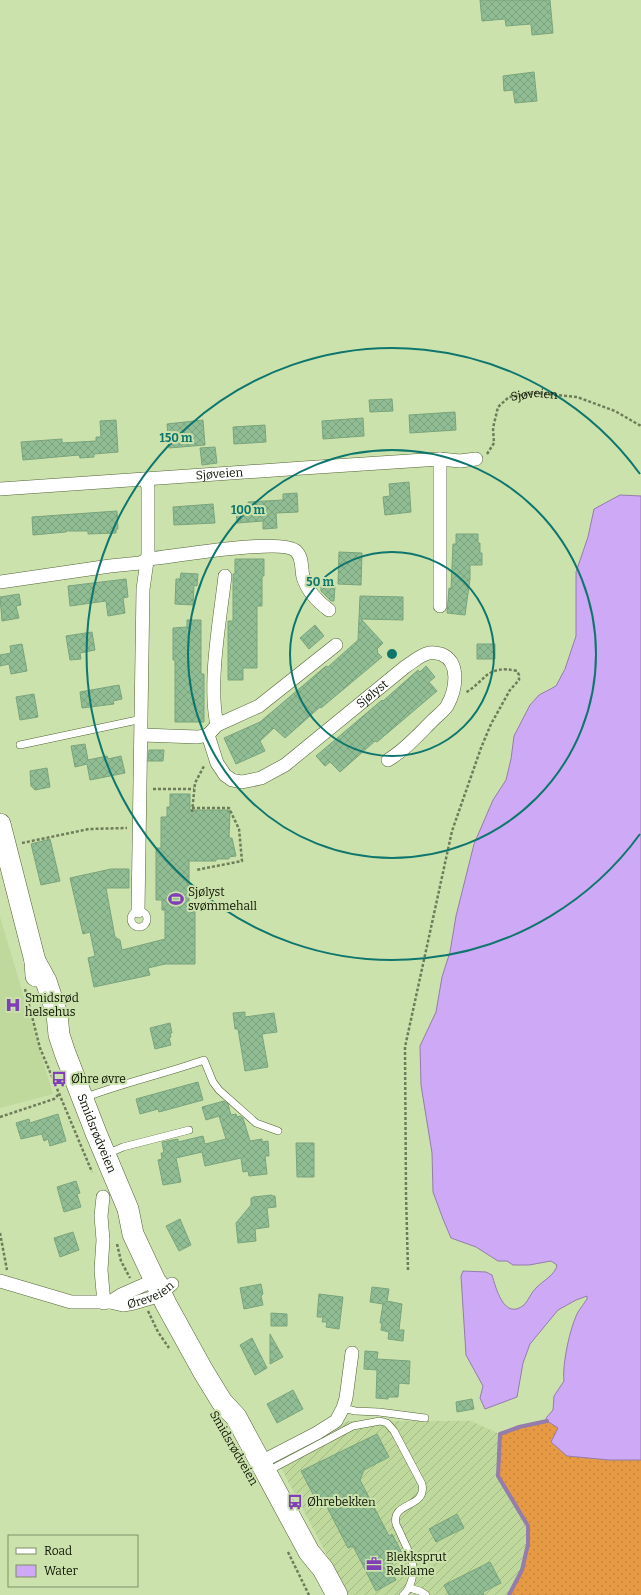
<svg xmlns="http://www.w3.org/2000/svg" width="641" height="1595" font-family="Bitter,serif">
<defs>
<pattern id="industrial-furrows" width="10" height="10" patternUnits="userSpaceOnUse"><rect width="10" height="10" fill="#bfd89c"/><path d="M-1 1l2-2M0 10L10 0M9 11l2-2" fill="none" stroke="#a3b885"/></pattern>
<pattern id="grass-dots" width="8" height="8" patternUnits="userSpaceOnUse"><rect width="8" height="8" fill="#e79a44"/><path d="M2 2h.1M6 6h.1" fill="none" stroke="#c5843a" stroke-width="1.8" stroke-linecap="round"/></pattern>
<pattern id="building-cross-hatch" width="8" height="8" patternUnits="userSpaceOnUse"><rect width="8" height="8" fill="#91bd94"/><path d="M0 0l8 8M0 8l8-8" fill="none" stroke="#7ca27e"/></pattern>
</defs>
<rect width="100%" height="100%" fill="#cce2ad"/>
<path fill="#bfd89c" d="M0,917l53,177 -53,14z"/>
<path fill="url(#industrial-furrows)" d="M347,1421h124l29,13 -2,42 30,50v18l-6,26 -13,25h-161l-69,-131z"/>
<path fill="url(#grass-dots)" d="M547,1421l11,7 83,31v136h-132l13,-25 6,-26v-18l-30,-50 2,-42 19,-7z"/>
<path fill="#cea9f5" stroke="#947cac" d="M620,495l21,1v964h-32l-42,-4 -16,-14 7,-14 -11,-7 -1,-3 7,-8 1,-14 10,-15c-2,-16 6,-54 14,-69 3,-4 6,-9 9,-13v-3l-11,4 -18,10 -28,34 -7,19 -6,34 -32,12 -5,-11 3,-12 -17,-31 -5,-79 2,-5 23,1 6,3c4,13 12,46 32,30 5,-5 7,-13 13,-18 7,-7 18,-12 20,-22l-6,-4 -22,4h-16l-6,-4h-9l-22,-14 -25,-9 -8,-19 -10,-27 -1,-39 -11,-68 -1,-39 16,-34 6,-35 8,-25 6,-36 18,-72 19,-44 13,-20 5,-21 3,-23 16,-31 9,-10 17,-9 9,-17 11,-33v-64l12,-35 6,-28z"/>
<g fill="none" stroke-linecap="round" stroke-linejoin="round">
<path stroke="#947cac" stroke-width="4" d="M509,1595l13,-25 6,-26v-18l-30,-50 2,-42 19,-7 28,-6"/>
</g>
<path fill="url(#building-cross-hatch)" stroke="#7aa47c" d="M480,0h70l3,33 -21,2 -1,-11 -25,2 -1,-7 -23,2z
M534,72l3,29 -22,2 -2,-13 -9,1 -1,-15z
M392,399l1,12 -23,1 -1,-12z
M455,412l1,18 -46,3 -1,-18z
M363,418l1,18 -41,3 -1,-18z
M116,420l2,32 -24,2v3l-14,1 -1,-3 -56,5 -2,-18 41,-3v4l34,-2v-4h5l-1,-16z
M203,420l2,25 -36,3 -2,-24z
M265,425l1,17 -32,2 -1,-17z
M215,447l2,16 -15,2 -2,-17z
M409,482l2,30 -26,3 -2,-18 7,-1 -1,-12z
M297,493l1,19 -22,1 1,15 -14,1v-8l-26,2 -1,-14h8v-3h4v-4l35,-2v-6z
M213,504l2,19 -41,2 -1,-18z
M117,511l1,18h-2v4l-28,1v-3h-22v1l-33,3 -1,-18z
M456,534h22v9h2v10h2v12h-12v14l-5,36 -18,-2 2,-25 2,1 2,-45h3z
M339,552l23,1 -1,32 -23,-1z
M235,559h29v17h-2v30h-5v62h-14v12h-15v-59h5v-47h2z
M181,573l17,1 -1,12 -3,-1 -1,20 -18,-1 1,-25h4z
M126,579l2,18 -5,1 2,15 -17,3 -2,-15 -36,5 -2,-20z
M321,586h14l-1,15h-3l-10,-10z
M19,594l2,11 -5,1 3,12 -17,3 -2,-24z
M360,596l43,1v23l-42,-1 22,24 -6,6 1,2 -1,1 5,5 -61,51 -1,-1 -35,31 -11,-10 -14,13 5,10 -29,13 -12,-26 36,-16 66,-56 2,1 30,-27z
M187,620h14v54h3v48h-29v-62h-2v-32l14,-1z
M315,625l9,11 -15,13 -9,-11z
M92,632l3,18 -15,3 1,6 -11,1 -4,-24z
M22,644l5,27 -16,3 -2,-10 -9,2v-11l11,-2 -1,-7z
M477,644h18v15h-18z
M426,666l9,11 -6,5 8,9 -60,51 -2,-1 -35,31 -10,-10 -5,4 -9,-10 66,-56 1,1 35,-31 2,2z
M119,685l3,14 -9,2 1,3 -32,4 -2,-16z
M34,694l4,23 -18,3 -4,-23z
M85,744l3,16 19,-4 1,3 13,-3 4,17 -35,7 -3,-16 -12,3 -4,-21z
M149,750h15l-1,11h-15z
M47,768l3,19 -15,3 -4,-4 -1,-15z
M170,794h20v16h40l-1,28h3l4,18 -7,1v2h-13v2h-27v47h6v56h-30l-17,4 2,7 -56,12 -6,-29 7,-2 -5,-24 -7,2 -13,-56 41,-9h18v19h-23l9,49 5,3 2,10 43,-11v-29h-3v-10h-6v-52h5v-31h6v-10h3z
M50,839l10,42 -19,4 -10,-41z
M245,1012v5l29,-4 3,19 -15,2 6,33 -23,4 -7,-42h-3l-2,-16z
M170,1023l2,10h-2l1,4 -2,1 2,7 -16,4 -5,-21z
M198,1082l5,18 -44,12 -1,-3 -18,5 -4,-15z
M224,1101l4,3 3,11 5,-1 1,3 3,-1 3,2 7,23 12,-2v3l6,-1 1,15h-4l2,18 -18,2 -1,-5 -5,1 -2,-14 -36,8 -3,-14 -26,6 5,24 -18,3 -5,-25 4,-1 -1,-6h3l-2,-11 16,-3v3l25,-6 2,8 21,-5 -7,-23 -13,4 -4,-13z
M58,1114l8,27 -16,5 -2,-7 -4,2 -2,-7 -21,5 -5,-16 13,-4 1,4z
M296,1143h18v34h-17z
M76,1181l4,12 -3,1 4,13 -17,5 -7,-25z
M272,1195v1h3l1,11 -9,1 2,19 -14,2 1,12 -18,2 -2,-20 15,-18v-7h2v-1z
M180,1219l11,26 -12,6 -13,-25z
M73,1232l6,18 -19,7 -6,-19z
M261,1284l2,10 -2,2 2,9 -19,4 -4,-21z
M372,1287l17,2 -2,12 15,3 -3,26h5l-1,11 -15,-2 1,-7 -8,-2 1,-7h-2l3,-19 -13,-2z
M319,1294l24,3 -4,32 -13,-2 1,-5h-5l1,-5h-6z
M271,1313l16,1v12h-16z
M270,1334l13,23 -13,7z
M252,1338l15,30 -12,7 -15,-30z
M365,1351l13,1 -1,7 33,2 -1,23 -10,-1 -1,14h-10v2l-12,-1 1,-28 -13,-1z
M293,1390l10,19 -26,14 -10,-19z
M472,1399l2,10 -17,3 -1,-10z
M377,1434l12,23 -25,13 -4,10 29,56 3,-2 11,21 -12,6 3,6 -4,2 6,11 -20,11 -23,-45 -5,2 -22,-43 -6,3 -19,-37z
M457,1514l7,14 -28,14 -7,-13z
M490,1562l11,21 -18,9 1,3h-35l-5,-10z"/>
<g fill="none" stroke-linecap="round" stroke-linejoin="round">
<defs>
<path id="lane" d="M20,745l122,-26
M131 919a8 8 0 1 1 16 0a8 8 0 1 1-16 0Z
M84,1098c39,-15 80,-24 120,-38l9,22 6,8 37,33 22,8
M107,1154l16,-7 66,-17
M343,1408l12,3 24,1 46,6
M268,1471l85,-45 27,-5 7,2 7,8 28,53c5,25 -31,17 -26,40 1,3 4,8 5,11 7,15 15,28 11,44 -2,7 -4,12 -9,16
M409,1588l11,3 6,4"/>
<g id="street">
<path id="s2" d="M0,489l303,-21 137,-9 20,2 16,-2"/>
<path d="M0,582l110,-16 30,-3 8,-4c24,-2 134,-22 148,-8 7,7 5,17 7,26 4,13 15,25 26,33"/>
<path d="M440,606v-147"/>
<path d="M217,725c-9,-43 3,-105 8,-149"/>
<path id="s3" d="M142,735l56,2 10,-2 9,28 8,12 7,5 10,2 19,-4 24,-13 120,-98c8,-5 15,-12 24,-14 4,-1 8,0 12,1 20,8 15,36 6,52 -3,5 -10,10 -15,15 -14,14 -27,29 -44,39"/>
<path d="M208,735l9,-10 42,-19 77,-61"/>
<path d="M138,911l5,-322 5,-35v-67l-2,-7"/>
<path d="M103,1197l-2,19 2,24 -2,30 3,33"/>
<path id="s4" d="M0,1281l71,21h39l13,3 11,-2 17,-5 10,-5 11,-9"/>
<path d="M110,1302l11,-7 34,-15 6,2"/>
<path d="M261,1462l56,-29 19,-12 7,-13 3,-10 6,-45"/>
</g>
<g id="primary">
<path d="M0,824l35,137 1,15"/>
<path id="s5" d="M35,961l11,20 11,33 2,21 6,18 31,80 32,76 5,25 33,70 37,67 19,31 14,15 73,135 14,17 14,26"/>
</g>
</defs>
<use href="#lane" stroke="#526435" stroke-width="8"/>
<use href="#street" stroke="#526435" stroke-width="14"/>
<use href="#primary" stroke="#526435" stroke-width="22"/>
<g stroke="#6e7d59" stroke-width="2.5" stroke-dasharray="3 2" stroke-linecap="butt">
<path id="s1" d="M487,454l7,-11 -1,-15 5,-21 11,-10 27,-4 41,4 38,14 26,15"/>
<path d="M153,789h41"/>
<path d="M192,808h37l10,21 3,32 -46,9"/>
<path d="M192,812l3,-29 9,-17"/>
<path d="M22,843l67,-14 38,-1"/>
<path d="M25,989l15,59 52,124"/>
<path d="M0,1117l54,-18 5,-5"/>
<path d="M0,1233l7,37"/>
<path d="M117,1244l4,17 9,17"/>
<path d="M408,1270l-2,-75 -1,-148 47,-216 29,-83 10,-24 19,-34 9,-10v-5l-2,-4c-31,-7 -31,10 -52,22"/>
<path d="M148,1311l10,21 11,16"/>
<path d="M288,1552l21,43"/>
</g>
<use href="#lane" stroke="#fff" stroke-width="7"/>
<use href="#street" stroke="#fff" stroke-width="13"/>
<use href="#primary" stroke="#fff" stroke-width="21"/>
</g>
<g fill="none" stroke="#0f766e" stroke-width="2">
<circle cx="392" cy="654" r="102"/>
<circle cx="392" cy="654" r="204"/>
<path d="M640 834A306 306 0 1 1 640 474"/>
</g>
<defs>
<symbol id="stadium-bare" viewBox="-9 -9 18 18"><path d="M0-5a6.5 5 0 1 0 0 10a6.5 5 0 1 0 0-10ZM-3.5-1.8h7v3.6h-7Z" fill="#8040b5" stroke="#cce2ad" stroke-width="2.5" paint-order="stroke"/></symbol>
<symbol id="hospital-bare" viewBox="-9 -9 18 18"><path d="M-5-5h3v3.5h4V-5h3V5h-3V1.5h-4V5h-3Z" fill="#8040b5" stroke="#cce2ad" stroke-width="2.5" paint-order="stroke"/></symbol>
<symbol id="bus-bare" viewBox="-9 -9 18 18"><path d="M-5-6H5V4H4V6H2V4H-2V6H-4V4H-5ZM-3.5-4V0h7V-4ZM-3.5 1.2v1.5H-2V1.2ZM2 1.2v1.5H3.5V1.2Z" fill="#8040b5" stroke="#cce2ad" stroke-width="2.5" paint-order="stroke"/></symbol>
<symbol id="office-bare" viewBox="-9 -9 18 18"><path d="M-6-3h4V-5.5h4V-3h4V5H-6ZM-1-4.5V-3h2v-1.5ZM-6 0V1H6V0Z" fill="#8040b5" stroke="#cce2ad" stroke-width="2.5" paint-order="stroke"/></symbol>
</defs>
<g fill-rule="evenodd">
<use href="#stadium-bare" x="165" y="888" width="22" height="22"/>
<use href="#hospital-bare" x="2" y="994" width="22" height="22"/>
<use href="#bus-bare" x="48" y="1068" width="22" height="22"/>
<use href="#bus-bare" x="284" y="1491" width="22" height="22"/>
<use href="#office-bare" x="363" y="1553" width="22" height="22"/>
</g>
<g text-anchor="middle" stroke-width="4" stroke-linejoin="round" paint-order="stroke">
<g font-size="12" fill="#0c1302" stroke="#cce2ad">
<text dy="4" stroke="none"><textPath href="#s1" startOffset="90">Sjøveien</textPath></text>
<text dy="4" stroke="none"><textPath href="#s2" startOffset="220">Sjøveien</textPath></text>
<text dy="4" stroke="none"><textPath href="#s3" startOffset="288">Sjølyst</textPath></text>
<text dy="4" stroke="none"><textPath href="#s5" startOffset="184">Smidsrødveien</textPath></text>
<text dy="4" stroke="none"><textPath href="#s4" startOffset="156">Øreveien</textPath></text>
<text transform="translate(234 1448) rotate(60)" y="4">Smidsrødveien</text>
</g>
<g font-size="12" fill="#0c1302" stroke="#cce2ad" text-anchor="start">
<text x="188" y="896">Sjølyst<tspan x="188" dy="14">svømmehall</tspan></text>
<text x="25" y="1002">Smidsrød<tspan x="25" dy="14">helsehus</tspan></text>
<text x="71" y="1083">Øhre øvre</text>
<text x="307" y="1506">Øhrebekken</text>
<text x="386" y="1561">Blekksprut<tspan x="386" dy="14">Reklame</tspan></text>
</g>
</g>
<circle cx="392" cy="654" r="6" fill="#0f766e" stroke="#cce2ad" stroke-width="2"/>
<g font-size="12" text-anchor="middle" font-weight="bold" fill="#0f766e" stroke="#cce2ad" stroke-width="4" stroke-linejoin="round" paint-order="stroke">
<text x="176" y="442">150 m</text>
<text x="248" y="514">100 m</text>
<text x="320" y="586">50 m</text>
</g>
<rect x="8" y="1535" width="130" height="52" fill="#cce2ad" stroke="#7f8f69"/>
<rect x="16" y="1548" width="20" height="6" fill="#ffffff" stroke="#7f8f69"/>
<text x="44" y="1555" font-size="12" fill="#0c1302">Road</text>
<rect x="16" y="1565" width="20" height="12" fill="#cea9f5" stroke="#7f8f69"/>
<text x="44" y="1575" font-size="12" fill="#0c1302">Water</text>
</svg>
